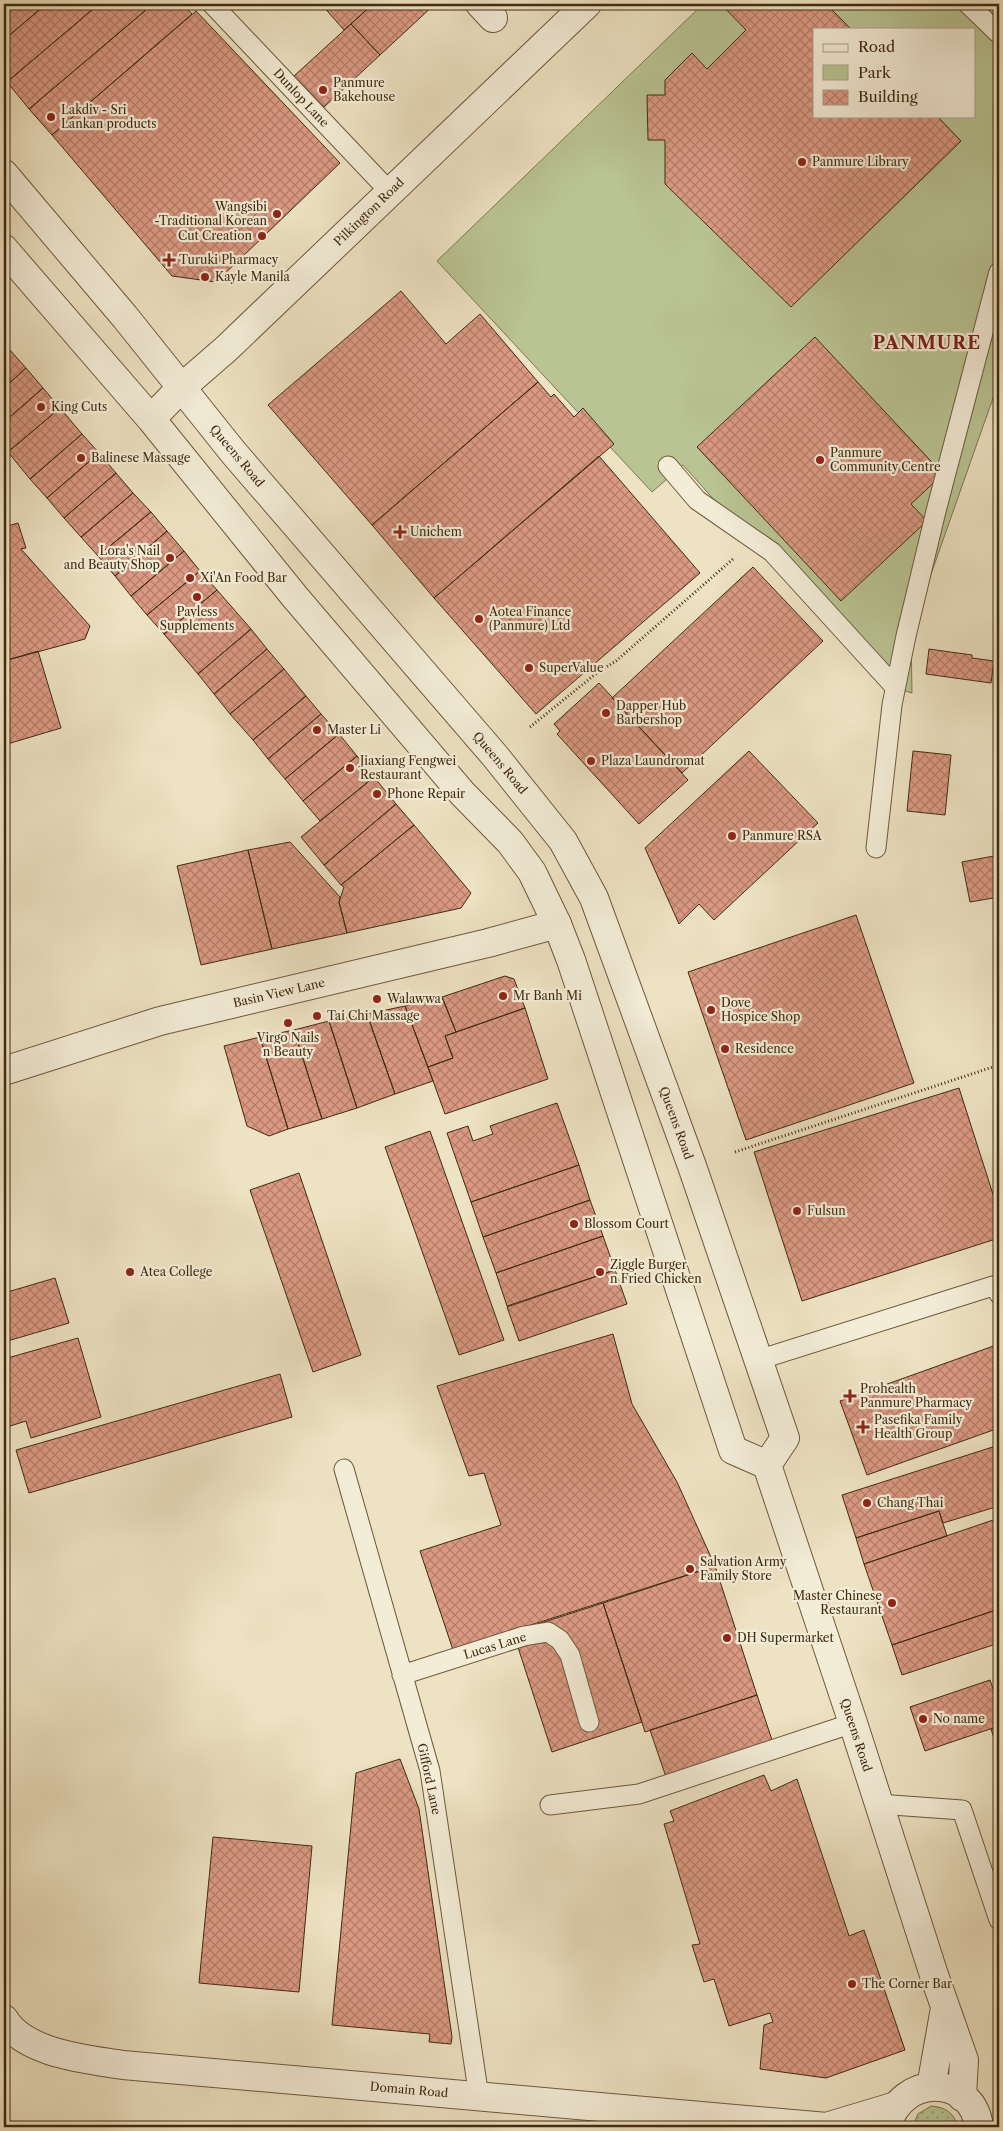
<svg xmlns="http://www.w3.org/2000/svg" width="1003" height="2131" font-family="'Libre Caslon Text',serif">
<defs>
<pattern id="grass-dots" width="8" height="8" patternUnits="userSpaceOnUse" patternTransform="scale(1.25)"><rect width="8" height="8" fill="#b9c393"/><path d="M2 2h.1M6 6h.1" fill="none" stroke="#989f77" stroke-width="1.8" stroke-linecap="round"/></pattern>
<pattern id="building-cross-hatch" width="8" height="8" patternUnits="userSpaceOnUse" patternTransform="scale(1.25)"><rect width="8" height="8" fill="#db9983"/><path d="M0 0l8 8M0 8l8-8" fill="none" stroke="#b37d6a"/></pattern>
</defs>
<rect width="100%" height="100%" fill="#ede2c2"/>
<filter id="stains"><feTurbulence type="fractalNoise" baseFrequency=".004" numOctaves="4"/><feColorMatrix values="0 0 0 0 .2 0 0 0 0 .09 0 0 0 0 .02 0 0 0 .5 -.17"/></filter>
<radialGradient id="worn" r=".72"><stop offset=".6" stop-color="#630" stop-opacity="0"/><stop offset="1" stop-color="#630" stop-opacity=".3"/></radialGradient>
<path fill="url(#grass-dots)" stroke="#7d7752" d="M931,2106c15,1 23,7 27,21h-46l6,-13z"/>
<path fill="#b9c393" stroke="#7d7752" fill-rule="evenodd" d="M703,4h296v377l-88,250 1,62 -34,-10 -195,-218 -31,27 -215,-231zM814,29h160v87h-160z"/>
<path fill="url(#building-cross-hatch)" stroke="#412b10" d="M4,4h42l-42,36z
M46,4h53l-92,78 -3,-3v-39z
M99,4h54l-124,105 -22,-27z
M153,4h30l9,10 -140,121 -23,-26z
M309,4h13l-7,6z
M321,4h52l-29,26z
M373,4h62l-55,51 -29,-31z
M721,4h105l25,25h-37v87h123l24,25 -170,166 -126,-123v-44h-17l-1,-45h18v-15l27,-27 15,16 39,-39z
M196,11l144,152 -124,119 -44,-6 -120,-141z
M351,24l29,31 -56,52 -30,-31z
M401,291l45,53 34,-30 58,68 -166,143 -104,-120z
M815,337l128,137 -32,30 16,17 -86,80 -144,-154z
M9,349l17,19 -22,20v-35z
M26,368l17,20 -39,34v-34z
M538,382l13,15 3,-3 20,23 9,-9 31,36 -180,154 -62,-73z
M43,388l17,20 -52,44 -4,-4v-26z
M60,408l22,26 -52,45 -22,-27z
M82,434l17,19 -52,45 -17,-19z
M99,453l17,20 -52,45 -17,-20z
M599,456l101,117 -164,141 -102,-116z
M116,473l17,20 -52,44 -17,-19z
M133,493l18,19 -53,44 -17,-19z
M151,512l16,19 -52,45 -17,-20z
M18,523l8,25 -5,1 69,77 -5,13 -81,22v-134z
M167,531l17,20 -53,45 -16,-20z
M184,551l16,20 -53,44 -16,-19z
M753,567l70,74 -141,132 -70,-75z
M200,571l17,19 -53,44 -17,-19z
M217,590l34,39 -53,45 -34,-40z
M251,629l16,20 -53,45 -16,-20z
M267,649l17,20 -54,45 -16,-20z
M929,649l43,6v3l22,3 -3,22 -65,-9z
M38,651l23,77 -57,17v-84z
M284,669l22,27 -53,44 -23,-26z
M599,683l89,97 -49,44 -82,-90 3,-3 -6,-7z
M306,696l15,18 -53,45 -15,-19z
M321,714l18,20 -54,45 -17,-20z
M339,734l18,22 -54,45 -18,-22z
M749,751l69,72 -104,97 -15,-16 -20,20 -34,-76z
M913,751l38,4 -6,60 -38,-4z
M357,756l17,21 -54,44 -17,-20z
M997,772h2v43h-1z
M374,777l22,27 -72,61 -23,-28z
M396,804l18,21 -73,60 -17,-20z
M414,825l57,68 -10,15 -114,25 -8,-31 5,-15 -3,-2z
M290,842l50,55 -1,5 8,31 -75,16 -24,-99z
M248,850l24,99 -71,16 -24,-99z
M999,855v42l-29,5 -8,-40z
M856,915l58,168 -168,57 -58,-168z
M505,976l9,3 11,29 -69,24 -14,-35z
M442,997l14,35 -11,4 8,22 -25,9 -23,-61z
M405,1006l28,75 -38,13 -28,-80z
M525,1008l23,71 -103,35 -17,-47 25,-9 -8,-22z
M367,1014l28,80 -38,14 -28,-87z
M329,1021l28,87 -35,11 -28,-89z
M294,1030l28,89 -34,10 -28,-92z
M260,1037l28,92 -19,7 -22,-10 -23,-80z
M959,1088l40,125v25l-197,63 -48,-149z
M557,1103l22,62 -108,37 -24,-69 21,-7 5,15 20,-7 -3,-8z
M430,1131l74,209 -45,15 -74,-208z
M579,1165l11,35 -107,37 -12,-35z
M299,1173l62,182 -48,17 -63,-182z
M590,1200l13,36 -107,37 -13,-36z
M603,1236l12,34 -108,36 -11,-33z
M615,1270l12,34 -108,37 -12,-34z
M55,1278l14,45 -65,19v-49z
M613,1334l19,70 45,78 38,84 -262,84 -33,-99 81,-26 -17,-52 -15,3 -32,-90z
M78,1338l23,79 -70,21 -5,-17 -19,6 -3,-10v-58z
M999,1344v84l-132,47 -27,-74z
M280,1374l12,43 -263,76 -13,-43z
M999,1445v61l-56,17 -4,-12 -83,27 -14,-43z
M939,1511l8,25 -83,28 -8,-26z
M999,1518v91l-107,36 -28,-81z
M715,1566l42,129 -112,37 -42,-129z
M603,1603l39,119 -90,30 -39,-120z
M999,1609v34l-97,32 -10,-30z
M990,1680l9,26v20l-74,25 -15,-44z
M757,1695l16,48 -107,34 -16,-47z
M999,1726v28l-8,-25z
M400,1759l19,50 33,228 -1,7 -22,-2 1,-8 -98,-9 24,-252z
M764,1775l7,16 26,-12 52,157 15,-6 41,120 -79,28 -66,-9 4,-44 9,-3 -3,-9 -41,13 -15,-47 -10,3 -12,-37 8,-1 -36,-120 10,-3 -4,-10z
M213,1837l99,9 -13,146 -100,-9z"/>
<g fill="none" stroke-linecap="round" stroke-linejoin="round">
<defs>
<path id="service" d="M212,4l178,188
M968,4l31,30
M668,466l29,34 75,52 123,135
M876,848l16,-143 14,-69 30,-125 63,-239
M758,1360l238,-75 3,9
M344,1469l86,302 49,326
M402,1675l122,-39 24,-4 12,8 10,15 19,67
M878,1804l84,6 37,110
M550,1805l89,-11 214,-71"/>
<path id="pedestrian" d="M480,4l13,14"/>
<path id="minor" d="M4,1071l156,-50 328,-78 69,-19
M4,2019c21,35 83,40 119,46l704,62
M826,2127l70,-21"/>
<path id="tertiary" d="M4,174l121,143 108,135 262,304 68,85 31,57 98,268 93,272 -18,27
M4,249l147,170 144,178 167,196 48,49 22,30 25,52 14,36 162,490 34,15
M151,419l30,-31 45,-39 361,-345
M767,1465l86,258 81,252 30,85 -2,37
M931,2087l14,-79
M887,2127c13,-54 86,-53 92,0"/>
</defs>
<use href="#service" stroke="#6c593c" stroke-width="21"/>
<use href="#pedestrian" stroke="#6c593c" stroke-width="30"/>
<use href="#minor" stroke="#6c593c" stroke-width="30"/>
<use href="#tertiary" stroke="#6c593c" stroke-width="30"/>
<path stroke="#412b10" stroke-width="3" stroke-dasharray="1 2.5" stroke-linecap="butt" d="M530,727l68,-55 18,-11 117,-102
M735,1152l264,-87"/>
<use href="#service" stroke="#f3ecd7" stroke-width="19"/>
<use href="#pedestrian" stroke="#f3ecd7" stroke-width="28"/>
<use href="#minor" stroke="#f3ecd7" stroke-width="28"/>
<use href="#tertiary" stroke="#f3ecd7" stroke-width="28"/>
</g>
<g fill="#8f2418" stroke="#f3ecd7" stroke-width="2">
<circle cx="323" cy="90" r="5"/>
<circle cx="51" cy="117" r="5"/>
<circle cx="802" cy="162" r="5"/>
<circle cx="277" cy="214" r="5"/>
<circle cx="262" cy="236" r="5"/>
<path d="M166.5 252.5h5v5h5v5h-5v5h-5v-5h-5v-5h5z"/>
<circle cx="205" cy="277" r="5"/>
<circle cx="41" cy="407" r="5"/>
<circle cx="81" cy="458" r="5"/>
<circle cx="820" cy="460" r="5"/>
<path d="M397.5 524.5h5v5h5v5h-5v5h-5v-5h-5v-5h5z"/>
<circle cx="170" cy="558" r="5"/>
<circle cx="190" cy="578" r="5"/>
<circle cx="197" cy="597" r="5"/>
<circle cx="479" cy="619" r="5"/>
<circle cx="529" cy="668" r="5"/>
<circle cx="606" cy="713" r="5"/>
<circle cx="317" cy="730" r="5"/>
<circle cx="591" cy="761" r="5"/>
<circle cx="350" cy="768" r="5"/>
<circle cx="377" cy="794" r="5"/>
<circle cx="732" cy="836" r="5"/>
<circle cx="503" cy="996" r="5"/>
<circle cx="377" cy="999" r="5"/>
<circle cx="711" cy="1010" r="5"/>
<circle cx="317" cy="1016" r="5"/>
<circle cx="288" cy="1023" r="5"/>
<circle cx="725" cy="1049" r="5"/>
<circle cx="797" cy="1211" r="5"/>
<circle cx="574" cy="1224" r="5"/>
<circle cx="130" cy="1272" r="5"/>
<circle cx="600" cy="1272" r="5"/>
<path d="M847.5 1388.5h5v5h5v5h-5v5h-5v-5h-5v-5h5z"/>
<path d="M860.5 1419.5h5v5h5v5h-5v5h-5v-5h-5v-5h5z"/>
<circle cx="867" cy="1503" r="5"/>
<circle cx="690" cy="1569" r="5"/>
<circle cx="892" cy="1603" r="5"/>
<circle cx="727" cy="1638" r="5"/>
<circle cx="923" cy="1719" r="5"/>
<circle cx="852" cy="1984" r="5"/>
</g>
<g text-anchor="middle" stroke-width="4.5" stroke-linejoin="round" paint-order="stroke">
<g font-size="12" fill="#412b10" stroke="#f3ecd7" text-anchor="start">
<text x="333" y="87">Panmure<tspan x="333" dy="14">Bakehouse</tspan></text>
<text x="61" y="114">Lakdiv - Sri<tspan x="61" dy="14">Lankan products</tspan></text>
<text x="812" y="166">Panmure Library</text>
<text x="267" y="211" text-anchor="end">Wangsibi<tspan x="267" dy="14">-Traditional Korean</tspan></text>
<text x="252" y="240" text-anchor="end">Cut Creation</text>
<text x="179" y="264">Turuki Pharmacy</text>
<text x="215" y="281">Kayle Manila</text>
<text x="51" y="411">King Cuts</text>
<text x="830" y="457">Panmure<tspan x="830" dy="14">Community Centre</tspan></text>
<text x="91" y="462">Balinese Massage</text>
<text x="410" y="536">Unichem</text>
<text x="160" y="555" text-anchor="end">Lora's Nail<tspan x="160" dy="14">and Beauty Shop</tspan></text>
<text x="200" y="582">Xi'An Food Bar</text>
<text x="197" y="616" text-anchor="middle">Payless<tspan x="197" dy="14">Supplements</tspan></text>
<text x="489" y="616">Aotea Finance<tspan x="489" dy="14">(Panmure) Ltd</tspan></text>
<text x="539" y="672">SuperValue</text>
<text x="616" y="710">Dapper Hub<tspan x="616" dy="14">Barbershop</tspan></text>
<text x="327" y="734">Master Li</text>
<text x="360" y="765">Jiaxiang Fengwei<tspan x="360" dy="14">Restaurant</tspan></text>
<text x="601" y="765">Plaza Laundromat</text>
<text x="387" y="798">Phone Repair</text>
<text x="742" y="840">Panmure RSA</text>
<text x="513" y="1000">Mr Banh Mi</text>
<text x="387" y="1003">Walawwa</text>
<text x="721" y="1007">Dove<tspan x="721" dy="14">Hospice Shop</tspan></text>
<text x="327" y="1020">Tai Chi Massage</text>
<text x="288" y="1042" text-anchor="middle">Virgo Nails<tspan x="288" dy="14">n Beauty</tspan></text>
<text x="735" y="1053">Residence</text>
<text x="807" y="1215">Fulsun</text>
<text x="584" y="1228">Blossom Court</text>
<text x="610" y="1269">Ziggle Burger<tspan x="610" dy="14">n Fried Chicken</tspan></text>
<text x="140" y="1276">Atea College</text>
<text x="860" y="1393">Prohealth<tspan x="860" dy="14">Panmure Pharmacy</tspan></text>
<text x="874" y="1424">Pasefika Family<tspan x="874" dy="14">Health Group</tspan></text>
<text x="877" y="1507">Chang Thai</text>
<text x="700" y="1566">Salvation Army<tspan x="700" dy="14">Family Store</tspan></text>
<text x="882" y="1600" text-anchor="end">Master Chinese<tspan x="882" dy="14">Restaurant</tspan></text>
<text x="737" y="1642">DH Supermarket</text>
<text x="933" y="1723">No name</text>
<text x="862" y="1988">The Corner Bar</text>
</g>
<g font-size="12" fill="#412b10" stroke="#f3ecd7">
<text transform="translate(301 98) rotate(47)" y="4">Dunlop Lane</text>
<text transform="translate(369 212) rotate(-44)" y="4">Pilkington Road</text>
<text transform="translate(237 456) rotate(50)" y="4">Queens Road</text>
<text transform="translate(500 763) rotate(50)" y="4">Queens Road</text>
<text transform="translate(279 993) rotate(-13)" y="4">Basin View Lane</text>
<text transform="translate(676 1123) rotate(70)" y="4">Queens Road</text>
<text transform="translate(495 1646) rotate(-17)" y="4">Lucas Lane</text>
<text transform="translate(856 1735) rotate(72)" y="4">Queens Road</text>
<text transform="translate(429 1779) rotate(78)" y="4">Gifford Lane</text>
<text transform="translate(409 2090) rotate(5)" y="4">Domain Road</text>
</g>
<g font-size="18" font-weight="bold" letter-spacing="1" fill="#7a1f14" stroke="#f3ecd7">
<text x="927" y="349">PANMURE</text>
</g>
</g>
<rect width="1003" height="2131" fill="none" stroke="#ede2c2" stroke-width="20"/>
<rect x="5" y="5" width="993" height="2121" fill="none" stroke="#412b10" stroke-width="2.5"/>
<rect x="10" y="10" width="983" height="2111" fill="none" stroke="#412b10"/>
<rect x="813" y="28" width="162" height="90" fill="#f3ecd7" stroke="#ac9f87"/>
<rect x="823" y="44" width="25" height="8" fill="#f3ecd7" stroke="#ac9f87"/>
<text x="858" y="52" font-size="15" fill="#412b10">Road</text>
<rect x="823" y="65" width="25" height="15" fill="#b9c393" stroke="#ac9f87"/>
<text x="858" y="78" font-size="15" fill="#412b10">Park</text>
<rect x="823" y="90" width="25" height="15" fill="url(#building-cross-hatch)" stroke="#ac9f87"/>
<text x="858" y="102" font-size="15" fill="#412b10">Building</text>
<rect width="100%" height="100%" filter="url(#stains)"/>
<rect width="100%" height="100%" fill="url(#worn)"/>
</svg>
